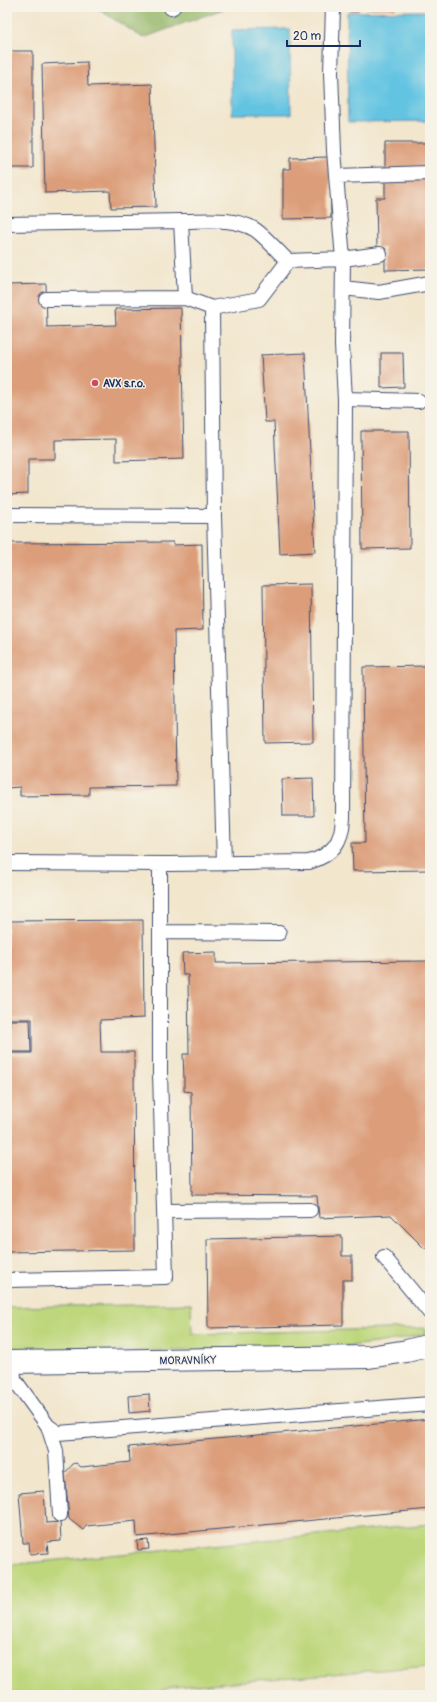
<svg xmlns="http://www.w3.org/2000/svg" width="437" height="1702" font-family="Pangolin,sans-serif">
<rect width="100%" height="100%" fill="#f7f3e8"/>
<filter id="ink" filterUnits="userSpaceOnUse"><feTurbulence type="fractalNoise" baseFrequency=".025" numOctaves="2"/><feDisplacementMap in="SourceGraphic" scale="8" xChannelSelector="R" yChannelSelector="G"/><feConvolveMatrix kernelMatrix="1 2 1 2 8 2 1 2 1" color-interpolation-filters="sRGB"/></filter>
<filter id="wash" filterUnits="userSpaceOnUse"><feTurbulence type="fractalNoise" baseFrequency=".012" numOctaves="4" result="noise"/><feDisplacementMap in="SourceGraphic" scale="16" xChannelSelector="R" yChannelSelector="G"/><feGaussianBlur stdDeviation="0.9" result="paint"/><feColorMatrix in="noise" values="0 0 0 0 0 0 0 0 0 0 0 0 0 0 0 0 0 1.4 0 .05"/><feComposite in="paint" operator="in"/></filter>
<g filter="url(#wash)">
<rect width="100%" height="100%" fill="#f2e6cd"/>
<path fill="#bed77c" stroke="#6c836d" d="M191,1304l1,30 233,-6 1,5c-60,16 -124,16 -186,17 -78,1 -155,1 -233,1v-44z
M430,1524v142l-258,21 -22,8h-143v-130z"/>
<path fill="#96b86c" stroke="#587465" d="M95,7h134l-86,31z"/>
<path fill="#64c4e2" stroke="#407aa0" d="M430,11v110l-82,1 -1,-110z
M290,29l1,85h-59v-84z"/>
<g id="blocks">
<path fill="#dc9e7a" d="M350,7h9v4h-9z
M366,7h30v2h-30z
M7,51h26v117h-26z
M87,62l1,24 64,-2 4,123 -45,1 -1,-17 -65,2 -3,-129z
M385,143h45v126l-45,1v-22h-8l-1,-50h9z
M330,157l1,61 -48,1v-50h7v-11z
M46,284l1,43 69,-2 -1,-16 66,-1 3,151 -68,2v-22l-61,1v19h-27v35l-21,1v-210z
M305,353l10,199 -35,2 -6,-132h-9l-4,-67z
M381,353h22l1,34 -23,1z
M361,431h48l1,117 -48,1z
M173,542v3l29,-1 1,86 -29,1 2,155 -87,1v8l-69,1v-9l-13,1v-245z
M311,584l2,158 -48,1 -2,-158z
M430,666v204l-77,1 -1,-28h13l-2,-176z
M313,778l1,38h-31l-1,-37z
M143,920l1,98 -44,2 1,32h33l1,198 -128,2v-199h25v-34h-25v-98z
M216,952v11l214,-2v287h-6l-33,-33 -72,3 -2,-22 -125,-1 -1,-103 -7,-1v-12l-1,-25h6l-1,-79h-5l-1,-22z
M10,1020h20l1,32h-21z
M342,1236v20h10v24h-9v45l-135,3 -1,-89z
M149,1394l1,17 -21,2 -1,-17z
M430,1419v90l-293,28 -1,-16 -50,5 -3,4 -14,-11 -4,-46 8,-9 3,-1 5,4 49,-5 -1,-15z
M44,1491l2,32 14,-1 1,19 -14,1 1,11 -18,1 -1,-11h-6l-4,-50z
M148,1540l1,9 -11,1 -1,-9z"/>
</g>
</g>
<g filter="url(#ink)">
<use href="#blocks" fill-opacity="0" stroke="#3b4a6f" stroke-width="1"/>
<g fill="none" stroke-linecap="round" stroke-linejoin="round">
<defs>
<path id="lane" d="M171,8l2,-1
M337,176l93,-3
M181,221c24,0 52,-4 73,8 10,6 25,24 34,32l55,-2 -9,-108 -3,-78 2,-66
M7,224l174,-3 4,77
M343,288l36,4 51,-9
M46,299l139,-1 27,10 47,-9 29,-38
M212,308l2,208 10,347
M345,399l74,2
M7,515l207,1
M7,863l161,1 141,-2c24,-7 33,-20 34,-44l2,-419 -3,-54 1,-86 37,-5
M160,932l119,1
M164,1211l146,-1
M384,1257l46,56
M7,1280l159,-3 -6,-204v-209
M13,1362l1,17 34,47 10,7 372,-29
M48,1426l8,25 4,64"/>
<path id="street" d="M7,1362l362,-5 38,-6 23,-6"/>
</defs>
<use href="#lane" stroke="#3b4a6f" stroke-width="16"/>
<use href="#street" stroke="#3b4a6f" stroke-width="24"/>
<use href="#lane" stroke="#fff" stroke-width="14"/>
<use href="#street" stroke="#fff" stroke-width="22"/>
</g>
</g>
<circle fill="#d1495b" stroke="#f7f3e8" stroke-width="1.5" cx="95" cy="383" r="4"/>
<g text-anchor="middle" stroke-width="3" stroke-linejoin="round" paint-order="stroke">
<g font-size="11" font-weight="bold" fill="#1b2f5e" stroke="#f7f3e8" text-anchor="start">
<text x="103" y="387">AVX s.r.o.</text>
</g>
<g font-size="11" fill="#1b2f5e" stroke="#f7f3e8">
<text transform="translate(188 1360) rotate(-1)" y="4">MORAVNÍKY</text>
</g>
</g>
<rect width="437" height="1702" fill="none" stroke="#f7f3e8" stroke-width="24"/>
<path d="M287 40v6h73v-6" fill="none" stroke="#1b2f5e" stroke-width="2"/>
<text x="293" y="40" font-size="12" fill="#1b2f5e" stroke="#f7f3e8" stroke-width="3" paint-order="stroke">20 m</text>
</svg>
